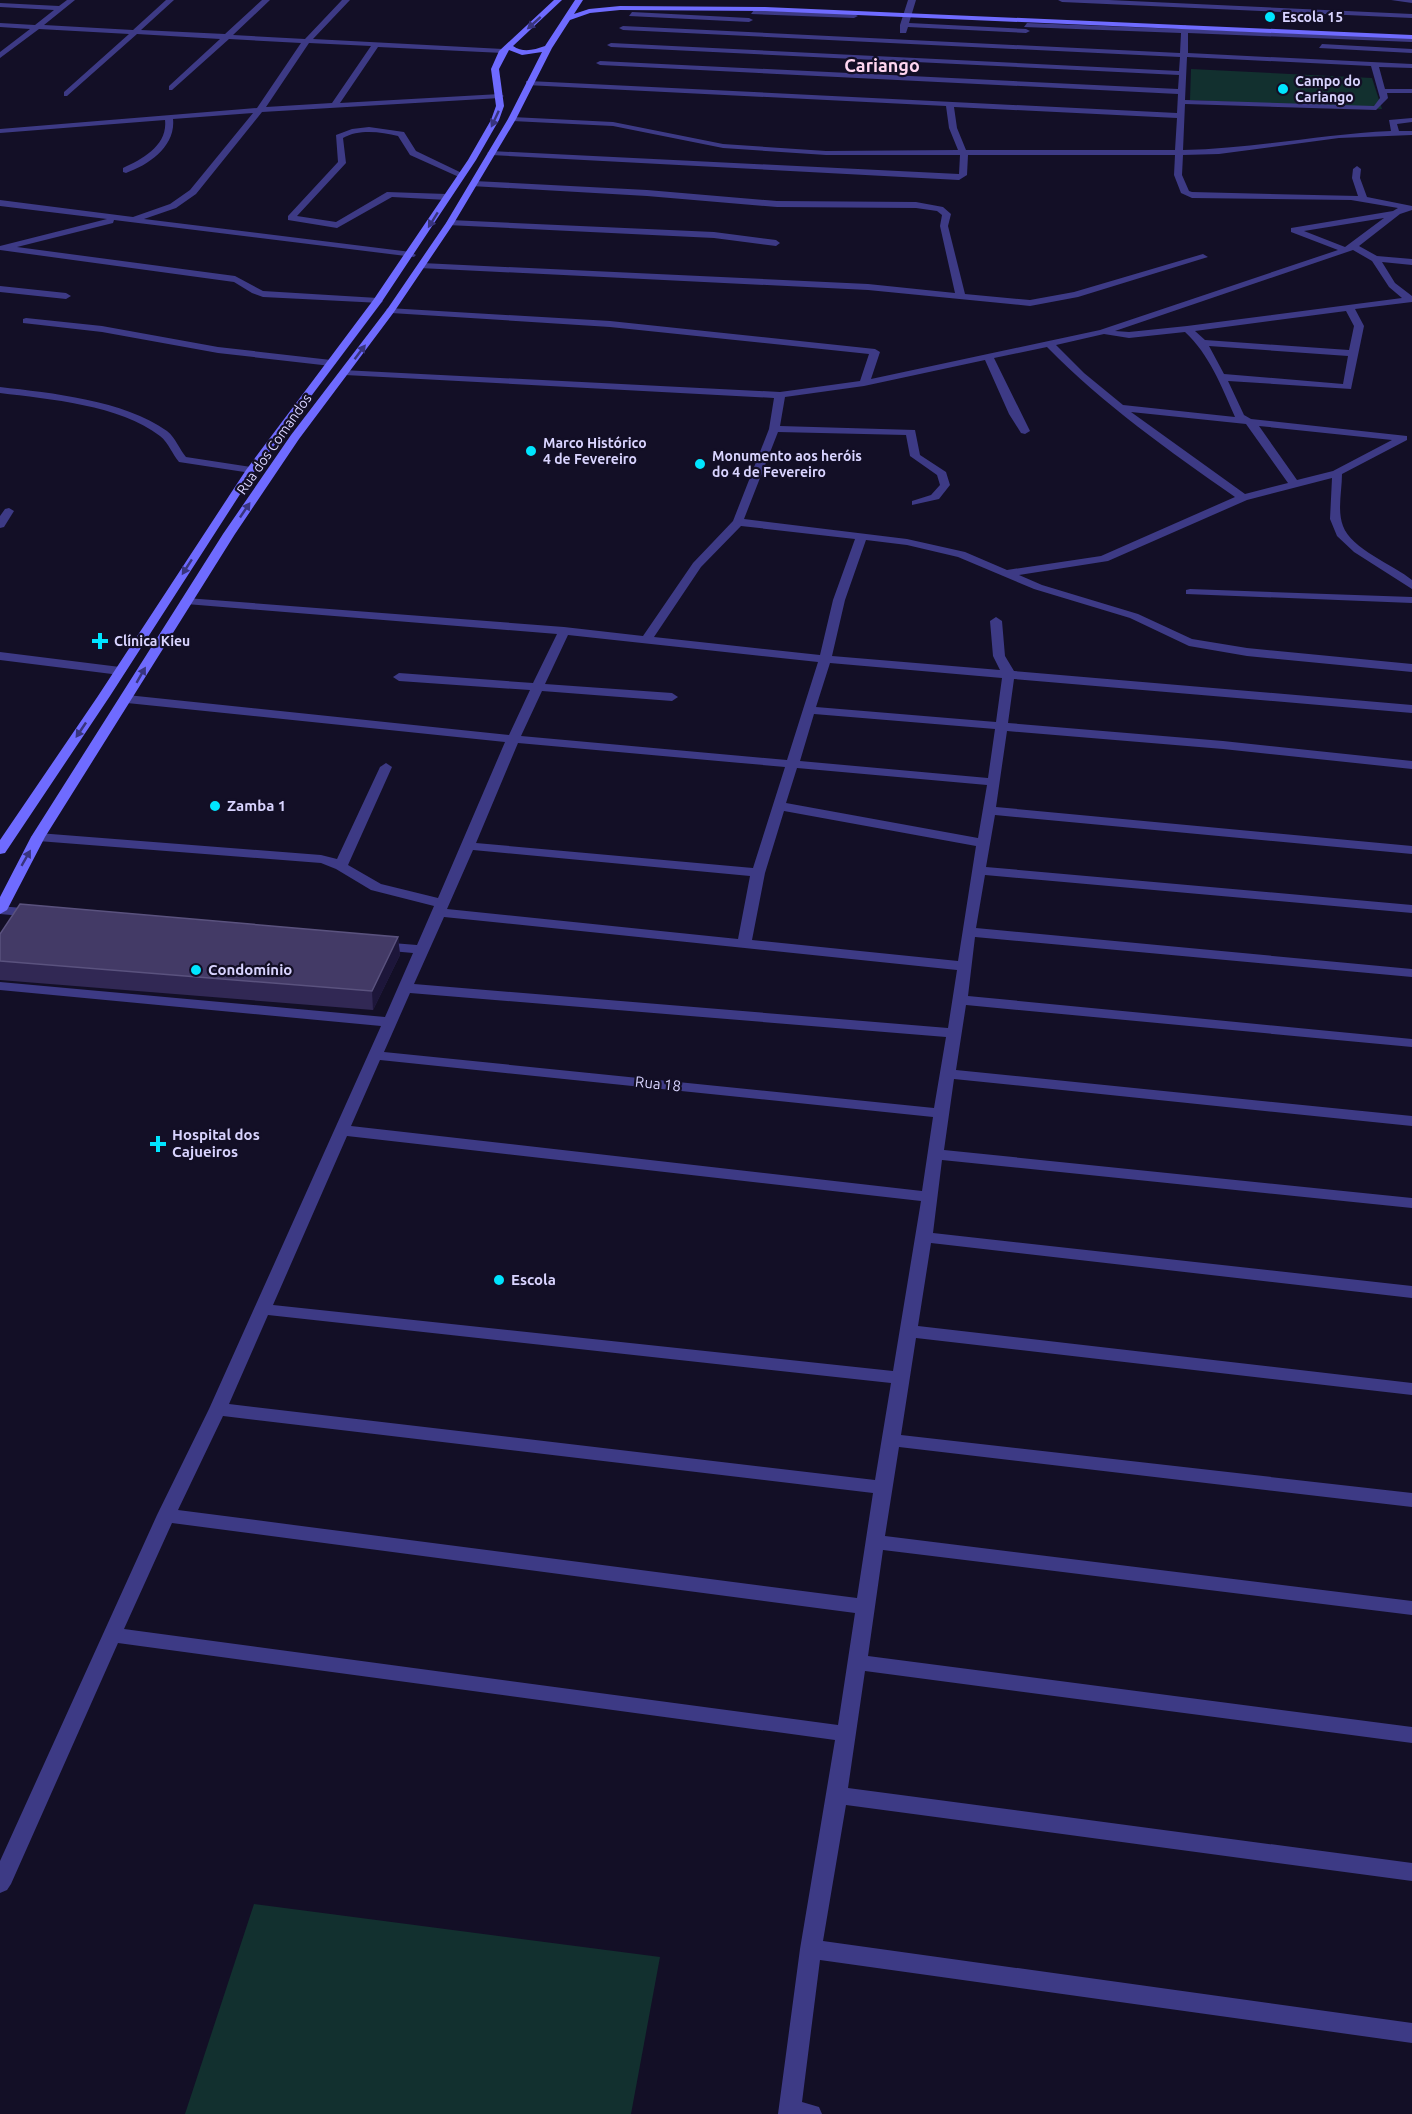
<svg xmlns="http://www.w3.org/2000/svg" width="1412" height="2114" font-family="Ubuntu,sans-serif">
<rect width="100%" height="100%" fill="#130f26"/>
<path fill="#12302f" d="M1191,69l181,9 10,31 -192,-9z
M254,1904l406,53 -29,157h-446z"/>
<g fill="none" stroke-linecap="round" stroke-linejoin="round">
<path fill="#3d3a85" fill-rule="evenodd" d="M67,0h8l-31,25 89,5 33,-30h8l-33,30 84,4 37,-34h8l-37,35 72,4 37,-39h8l-37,39 190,10 4,2 -4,2 -125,-6 -38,56 160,-9 4,2 -4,2 -238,14 -66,82 -20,14 -32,11 267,33 5,3 -2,2 -300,-37 -1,3 -96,24 218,29 28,15 115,7 5,3 -2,2 -118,-6 -11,-4 -18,-11 -234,-32v-4l107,-27 -107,-13v-6l133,17 37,-13 20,-14 63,-77 -80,6c3,27 -24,46 -47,54l-3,-1v-4c20,-9 45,-23 42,-48l-165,13v-4l257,-21 44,-65 -72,-4 -57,51h-3v-4l51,-47 -83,-5 -70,62h-3v-4l65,-58 -90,-5 -39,29v-6l30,-23 -30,-2v-4l35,2 19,-15 -54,-3v-4l59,3zM309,43l62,3 -39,57 -66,4z
M908,0h8l-7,23 117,6 4,2 -4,2 -118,-6 -2,6h-6v-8z
M1058,0h51l303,14v4l-350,-16z
M1391,0h21v3z
M754,10l100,4 4,2 -4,2 -103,-4z
M632,12l117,6 4,2 -4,2 -120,-6z
M1027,23l154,6 4,-4 4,4 223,9v4l-224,-9v20l224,11v4l-33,-1 6,22h27v4h-25l1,5 -12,12 -191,-6 -2,46c70,-1 138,-16 208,-19l-2,-11 23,-2v4l-15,2 2,7h13v4l-73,3 -120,16 -36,1 -1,20 7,16 3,1 166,4 -6,-18 1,-9 4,-3 4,3 -1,9 7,19 45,9v4l-12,4 -41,32 18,10 35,3v6l-30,-3 13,21 17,13v6l-57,7 9,17 -13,63 -123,-8 16,34 7,4 156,17v4l-65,34c0,17 -5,36 1,52 8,23 51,39 69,54v9l-58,-37 -17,-16 -7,-17 2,-41 -85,22 -139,61 -89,14 23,10 96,29 54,25 55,9 165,16v8l-165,-16 -58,-10 -59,-28 -96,-29 -76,-32 -51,-12 -41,-5 -21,60 -13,56 168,14 -7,-14 -3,-35 6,-4 6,4 3,35 9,15 398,34v8l-398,-34 -6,44 215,18 189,20v8l-189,-20 -216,-18 -11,76 416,39v8l-417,-39 -9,52 426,38v8l-427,-38 -9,53 436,41v8l-437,-40 -7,59 444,43v8l-446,-42 -10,65 456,46v10l-458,-47 -10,71 468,48v10l-470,-48 -9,73 479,53v12l-481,-55 -13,83 494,57v12l-496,-57 -15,97 511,58v14l-513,-60 -14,89 527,65v14l-529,-65 -15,106 544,71v16l-547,-72 -17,117 564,75v18l-566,-76 -23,136 589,82v20l-592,-83 -18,142 17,5 3,7h-44l22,-165 35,-209 -717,-97 -107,241 -4,6 -7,3v-32l157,-346 52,-106 172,-383 -381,-36v-8l385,35 28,-64 -33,-3 -7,-4 7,-4 37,3 17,-39 -63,-16 -35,-21 -15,-6 -283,-22 -7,-4 7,-4 283,22 16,4 43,-92 6,-4 6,4 -44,98 33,19 57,14 67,-156 -378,-39 -6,-4 6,-4 382,40 21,-45 -131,-9 -6,-4 6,-4 134,10 24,-49 -371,-30 -6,-3 6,-3 378,29 79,9 50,-73 40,-42 36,-92 5,-31 -429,-23 -3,-1v-4l438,22 80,-11 9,-27 -259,-27 -219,-14 -5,-3 2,-2 222,13 265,28 5,3 -9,27 229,-49 238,-80 -47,-18v-4l102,-17 5,-3 -47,-8 -159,-2 -11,-5 -7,-18 1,-20h-207l-1,20 -8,5 -468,-25 -4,-2 4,-2 468,23 1,-19h-134l-103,-7 -110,-22 -101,-5 -4,-2 4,-2 101,5 110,22 103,7 132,-1 -9,-22 -3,-22 -420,-21v-4h3l648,32 1,-19 -578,-29 -4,-2 4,-2 578,28 1,-14 -568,-28 -4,-2 4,-2 568,28 1,-14 -557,-27 -4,-2 4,-2 557,27 1,-20 -157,-6zM1187,57l184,9 9,32 -6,8 -189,-6zM954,107l223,11 -2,32h-209l-9,-22zM1384,218l-39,29 -41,-16zM1353,250l19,11 17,26 13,11 -215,28 -58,6 -14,-1zM1346,311l8,15 -5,24 -144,-10 -10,-9zM1185,332c24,22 37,55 50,85l-112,-12 -39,-32 -28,-28 48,-11 25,4zM1209,346l139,10 -5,28 -119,-10zM1047,347c57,58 122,104 188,150l-134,59 -94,14 -42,-18 -58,-13 -163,-20 34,-87 128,3 4,21 27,19 3,10 -9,10 -19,6v4l27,-6 11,-14 -4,-13 -26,-17 -5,-25 -135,-4 5,-29 79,-11 121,-26 24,54 12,19 4,1 5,-3 -36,-73zM1131,412l115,12 42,59 -43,11zM1259,426l133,14 -59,31 -36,9zM741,526l114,13 -22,61 -13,55 -166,-18 47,-70zM568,635l250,27 -31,98 -266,-24 21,-45 130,10 6,-4 -6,-4 -127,-9zM830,663l172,15 -6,44 -180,-15zM814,714l181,15 -7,49 -188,-17zM518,743l267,24 -32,101 -277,-25zM797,768l190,17 -9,53 -192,-35zM784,811l192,35 -18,115 -206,-21 13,-67zM473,850l277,26 -12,63 -291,-30zM444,917l513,53 -9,58 -534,-44zM410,993l536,44 -12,71 -550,-56zM380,1060l553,57 -11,74 -571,-65zM347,1136l574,65 -28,170 -620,-66zM268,1315l623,68 -16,97 -646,-76zM223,1416l650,77 -16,105 -679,-88zM172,1523l683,90 -17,112 -714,-96z
M1322,44l90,5v4l-93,-5z
M369,127l35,5 12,19 50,24 -7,2 -49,-22 -12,-19c-17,-4 -39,-7 -55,2l3,25 -49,53 39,6 51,-30 60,2 4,3 -4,3 -55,-3 -55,31 -49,-8v-4l50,-54 -2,-27 16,-6z
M474,181l173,9 130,11 139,1 27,5 8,7 -3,12 17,68 65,6 44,-8 129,-38 5,3 -130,40 -48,9 -162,-16 -449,-22v-4l3,-1 446,21 87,9 -15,-67 2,-11 -5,-4 -21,-3 -139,-1 -130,-11 -176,-10 -1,-2z
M450,220l264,12 62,8 4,3 -4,3 -62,-8 -267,-13 -1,-2z
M0,286l66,7 5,3 -5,3 -66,-7z
M26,318l76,8 116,21 113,13 5,3 -5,3 -113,-13 -116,-21 -79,-9v-4z
M0,387c51,6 124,13 167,44 9,7 12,18 19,26l65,10 5,3 -5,3 -72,-11c-7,-8 -10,-19 -19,-26 -40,-31 -111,-37 -160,-43z
M9,508l5,3 -10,16 -4,1v-12l5,-7z
M1190,589l222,8v6l-226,-9v-4z
M0,652l120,15 6,4 -6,4 -120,-15z
M0,906l33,3 7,4 -7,4 -33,-3z"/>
<path fill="#6f6bff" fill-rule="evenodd" d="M554,0h8l-49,46c10,7 21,4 32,0l30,-46h8l-9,14 15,-5 31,-3 145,1 647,28v4l-647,-28 -145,-1 -30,3 -20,7 -18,28 -36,71 -62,104 -60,89 -95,127 -64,95 -190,303 -38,73 -7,4v-17l31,-60 192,-303 68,-99 97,-127 58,-85 62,-104 34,-67 -20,3 -13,-5 -10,19 5,37 -5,14 -23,40 -95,143 -126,168 -145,225 -105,157 -5,1v-14l98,-144 148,-226 128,-171 94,-139 23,-40 5,-14 -5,-37 8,-18z"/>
</g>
<path fill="#312854" d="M0,934l398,3 2,18 -27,55 -373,-30z"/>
<path fill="#1d163a" d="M398,937l2,18 -27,55 -1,-19z"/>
<path fill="#433a66" stroke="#5a527e" stroke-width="1.5" d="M20,904l378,33 -26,54 -372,-30v-27z"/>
<defs><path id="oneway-solid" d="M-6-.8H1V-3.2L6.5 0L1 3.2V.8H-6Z" transform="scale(1.5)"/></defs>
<g fill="#38347d">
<use href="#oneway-solid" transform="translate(534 23) rotate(138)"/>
<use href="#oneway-solid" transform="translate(495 119) rotate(115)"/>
<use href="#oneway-solid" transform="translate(433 220) rotate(122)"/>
<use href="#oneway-solid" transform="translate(360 352) rotate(-53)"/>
<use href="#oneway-solid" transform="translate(245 510) rotate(-56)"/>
<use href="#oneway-solid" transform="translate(187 567) rotate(123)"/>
<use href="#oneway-solid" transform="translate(141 675) rotate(-60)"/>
<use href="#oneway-solid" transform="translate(81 730) rotate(124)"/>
<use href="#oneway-solid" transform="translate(26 858) rotate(-60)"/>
</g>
<g fill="#00e5ff" stroke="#130f26" stroke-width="2">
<circle cx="1270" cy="17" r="6"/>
<circle cx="1283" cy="89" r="6"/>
<circle cx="531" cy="451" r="6"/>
<circle cx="700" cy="464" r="6"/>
<path d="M97 632h6v6h6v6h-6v6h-6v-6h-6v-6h6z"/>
<circle cx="215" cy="806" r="6"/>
<circle cx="196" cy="970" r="6"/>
<path d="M155 1135h6v6h6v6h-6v6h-6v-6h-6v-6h6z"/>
<circle cx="499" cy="1280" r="6"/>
</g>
<g text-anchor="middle" stroke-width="4.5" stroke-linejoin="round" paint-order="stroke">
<g font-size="14" font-weight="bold" fill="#d9d4ff" stroke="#130f26" text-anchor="start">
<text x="1282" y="22">Escola 15</text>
<text x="1295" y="86">Campo do<tspan x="1295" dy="16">Cariango</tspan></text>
<text x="543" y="448">Marco Histórico<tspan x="543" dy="16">4 de Fevereiro</tspan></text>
<text x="712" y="461">Monumento aos heróis<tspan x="712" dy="16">do 4 de Fevereiro</tspan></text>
<text x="114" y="646">Clínica Kieu</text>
</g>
<g font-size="14" fill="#d9d4ff" stroke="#130f26">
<text transform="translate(274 444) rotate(-55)" y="5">Rua dos Comandos</text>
</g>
<g font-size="15" font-weight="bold" fill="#d9d4ff" stroke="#130f26" text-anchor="start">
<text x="227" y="811">Zamba 1</text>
<text x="208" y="975">Condomínio</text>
<text x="172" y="1140">Hospital dos<tspan x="172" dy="17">Cajueiros</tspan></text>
<text x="511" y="1285">Escola</text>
</g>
<g font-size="15" fill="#d9d4ff" stroke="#130f26">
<text transform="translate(658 1084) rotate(6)" y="5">Rua 18</text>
</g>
<g font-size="18" font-weight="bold" fill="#ffd6f0" stroke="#130f26">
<text x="882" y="72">Cariango</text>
</g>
</g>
</svg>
